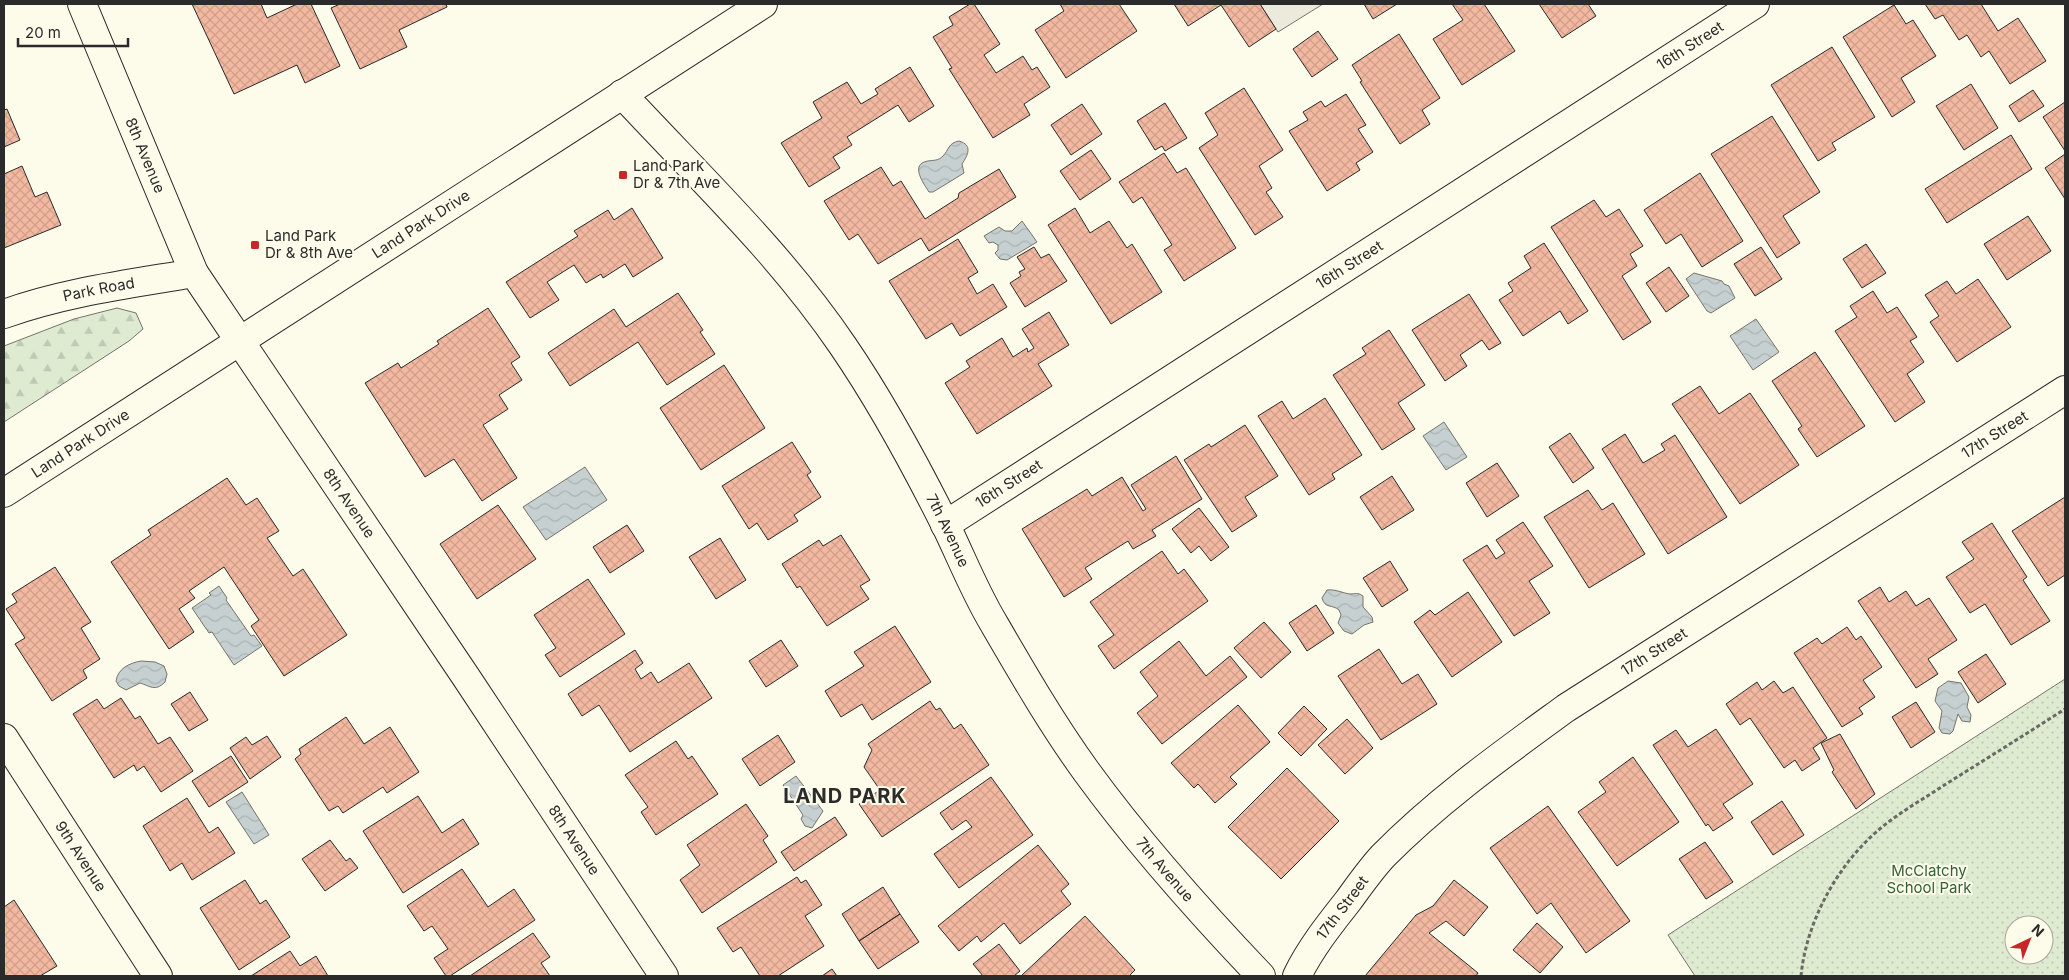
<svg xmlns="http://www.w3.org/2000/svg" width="2069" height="980" font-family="Inter,sans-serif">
<defs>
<pattern id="forest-firs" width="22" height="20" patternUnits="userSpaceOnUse" patternTransform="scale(1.25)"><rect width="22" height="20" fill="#deebd1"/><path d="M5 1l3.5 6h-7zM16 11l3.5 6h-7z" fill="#bfcab4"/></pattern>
<pattern id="park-dots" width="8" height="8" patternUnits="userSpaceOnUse" patternTransform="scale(1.25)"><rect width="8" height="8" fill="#deebd1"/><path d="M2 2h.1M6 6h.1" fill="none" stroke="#bfcab4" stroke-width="1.8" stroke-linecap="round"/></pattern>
<pattern id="water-waves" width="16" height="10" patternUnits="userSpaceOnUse" patternTransform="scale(1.25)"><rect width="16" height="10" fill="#c7d0d0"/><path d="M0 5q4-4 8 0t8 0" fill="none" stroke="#abb3b3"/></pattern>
<pattern id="building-cross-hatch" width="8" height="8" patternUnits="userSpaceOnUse" patternTransform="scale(1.25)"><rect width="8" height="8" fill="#f2b8a0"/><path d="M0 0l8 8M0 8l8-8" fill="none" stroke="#d09e8a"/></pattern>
</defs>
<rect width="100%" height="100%" fill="#fdfbea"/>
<path fill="url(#forest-firs)" stroke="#74746e" d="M117,308l19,5 7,16 -14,12 -125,81v-76l70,-27z"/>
<path fill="url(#park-dots)" stroke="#74746e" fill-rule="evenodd" d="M2065,679v297h-370l-27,-41zM2014,925h30v30h-30z"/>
<path fill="#eceadb" stroke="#74746e" d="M1260,4h63l-45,28z"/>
<path fill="url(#water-waves)" stroke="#74746e" d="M959,141c14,4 9,14 3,23l2,9 -31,19h-4c-5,-8 -20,-28 -1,-31 6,-1 10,0 15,-5 6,-6 5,-13 16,-15z
M1022,221l15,21 -30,18 -7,-1 -5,-6 3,-3v-5l-5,-3 -4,1 -5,-7 15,-9 6,4h7z
M1694,273l28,8 2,3 5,2 6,12 -24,15 -4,-2 -21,-32z
M1756,319l23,33 -26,18 -23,-34z
M1444,422l23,35 -21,13 -23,-34z
M585,467l22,33 -61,40 -23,-33z
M219,586l8,12 -1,2 25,36 3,-1 8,11 -28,19 -22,-33 -3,1 -17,-25 19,-13 -2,-2z
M1327,590c9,-1 15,3 23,4 6,0 7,-2 13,2v11l9,10 1,5 -9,3 -12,9 -8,-3 -6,-8 3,-8 -2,-5c-7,-6 -14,-1 -17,-12z
M141,661l14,1 9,4 3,8 -2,8c-10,10 -15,4 -25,1l-14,7 -7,-4 -3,-5c2,-13 14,-18 25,-20z
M1948,681l13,2 8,14 -2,10 4,8 -1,7 -8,-1 -4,-7 -5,17 -3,3 -8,-1 -3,-5 3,-17 -7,-10 3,-13z
M796,776l27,35 -11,17 -7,-2 -4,-7 2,-4 -20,-30z
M242,792l27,43 -15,9 -28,-42z"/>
<path fill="url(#building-cross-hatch)" stroke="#2b2b2b" d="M192,4h69l6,14 30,-14h14l29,62 -35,17 -8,-18 -63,29z
M340,4h106l1,3 -48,23 8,17 -47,22 -29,-61z
M970,4h4l26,40 -16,11 12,18 27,-17 9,14 5,-3 13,20 -26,17 6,11 -37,23 -44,-69 3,-1 -19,-31 20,-12 -4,-8z
M1060,4h59l18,27 -71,47 -31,-48 29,-19z
M1174,4h86l16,25 -27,18 -28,-42 -33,21z
M1364,4h33l-24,15z
M1452,4h32l31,47 -53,34 -29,-46 30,-19z
M1539,4h49l8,12 -34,22z
M1925,4h56l17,27 20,-13 28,43 -36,23 -21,-33 -8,6 -14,-22 -8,5 -16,-25 -8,4z
M1894,5l12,19 7,-4 23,36 -35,22 14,24 -23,15 -49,-80z
M1318,31l20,28 -26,18 -19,-28z
M1399,34l41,64 -18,12 8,14 -30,20 -40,-62 2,-1 -10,-16z
M1832,47l43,70 -43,26 4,7 -18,11 -47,-76z
M910,67l24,39 -25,16 -11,-17 -51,32 5,8 -19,12 7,11 -31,19 -28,-44 41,-25 -9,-16 34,-20 14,22 17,-10 -3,-5z
M1971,84l27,44 -34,22 -28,-44z
M1244,88l39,62 -24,16 13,22 -6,4 17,25 -28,18 -56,-87 19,-13 -13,-22z
M2033,90l11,16 -25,16 -10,-16z
M1346,94l20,31 -8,4 15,23 -17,11 4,7 -33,21 -38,-60 19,-11 -5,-8 18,-11 4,6z
M2065,102v49l-22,-34z
M1165,103l22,35 -22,13 -3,-5 -7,4 -18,-29z
M1082,104l20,30 -31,21 -20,-30z
M7,109l13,31 -16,7v-37z
M1772,116l48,76 -37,24 17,27 -23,15 -66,-104z
M2011,135l21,34 -85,54 -22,-34z
M1091,150l20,29 -31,21 -20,-29z
M1164,153l13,20 9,-5 50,80 -52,33 -20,-31 8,-5 -30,-48 -9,6 -14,-21z
M2065,154v45l-20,-31z
M22,166l13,31 12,-5 14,33 -57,23v-74z
M881,167l12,19 8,-5 24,38 33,-21 1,-5 40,-24 17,28 -87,54 -8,-13 -43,26 -20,-30 -9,6 -25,-39z
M1700,173l43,68 -41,26 -21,-33 -15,10 -22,-34z
M1594,200l12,17 13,-8 24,37 -13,8 7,12 -15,10 29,46 -28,18 -72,-113z
M632,208l31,50 -30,19 -8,-13 -22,14 -2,-4 -15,9 -12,-18 -27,17 12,18 -29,18 -24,-36 72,-46 -4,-5 34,-21 6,10z
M1075,208l15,25 19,-12 18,27 5,-4 30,48 -51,32 -63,-99z
M2028,216l23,35 -44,29 -23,-36z
M958,239l20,33 -10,6 9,16 16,-10 14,23 -47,29 -8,-13 -26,16 -37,-58z
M1544,243l44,68 -20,13 -8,-13 -37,25 -24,-36 14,-9 -5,-8 23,-15 -7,-12z
M1866,244l20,29 -24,15 -19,-29z
M1034,247l7,11 8,-4 18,27 -42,26 -15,-24 11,-7 -2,-4 6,-3 -8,-12z
M1761,247l21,32 -27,17 -21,-32z
M1669,267l20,29 -23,16 -20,-29z
M1978,279l33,48 -54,35 -27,-40 9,-6 -14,-21 22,-14 9,13z
M1873,291l14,22 10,-6 20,30 -7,4 14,21 -17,12 18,28 -30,20 -60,-91 22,-14 -7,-11z
M678,293l25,37 -3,2 15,22 -48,31 -29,-43 -68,44 -22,-33 66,-44 12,18z
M1469,294l32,49 -12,7 -7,-10 -22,15 7,11 -22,15 -33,-51z
M488,308l32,49 -9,6 11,17 -23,15 9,14 -25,16 34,53 -35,23 -28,-42 -29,18 -60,-94 33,-20 3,5 38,-24 -2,-3z
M1049,312l20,33 -31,19 14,22 -75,48 -32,-51 25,-16 -4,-6 36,-23 11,19 14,-9 1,4 6,-4 -12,-19z
M1389,330l36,55 -27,18 17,26 -33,21 -49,-75 33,-21 -4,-6z
M1815,352l50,74 -48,31 -19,-28 4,-3 -30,-45z
M724,365l41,63 -64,42 -41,-62z
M1700,386l19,28 31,-21 49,72 -59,39 -68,-100z
M1325,398l37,57 -30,19 3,5 -26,16 -51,-79 24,-15 11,18z
M1245,425l33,51 -33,21 12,19 -25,16 -48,-72 25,-16 2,3z
M1570,433l24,35 -21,15 -24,-36z
M1625,434l18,29 22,-13 -4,-6 14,-9 52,82 -59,37 -66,-105z
M792,442l19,30 -4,3 14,22 -27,18 4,6 -30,19 -11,-17 -8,6 -27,-43z
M1176,456l26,43 -50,31 4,6 -23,13 -5,-8 -43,27 7,11 -28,18 -42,-68 65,-40 5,7 30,-19 21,34 3,-2 -15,-24z
M1497,463l22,33 -32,21 -21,-34z
M1392,476l22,34 -32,20 -22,-33z
M227,478l19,27 11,-7 22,33 -12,7 26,38 10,-7 44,66 -63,41 -33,-50 8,-6 -35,-53 -35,24 6,7 -16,11 15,23 -25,17 -58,-87 40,-27 -3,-5z
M1588,490l14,20 11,-7 32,51 -56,34 -45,-71z
M2065,497v78l-17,11 -36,-55z
M498,505l38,54 -59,40 -37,-55z
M1199,508l30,39 -18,14 -12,-15 -8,7 -19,-24z
M1523,522l30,44 -24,15 21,32 -36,23 -51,-76 24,-15 9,14 9,-6 -9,-13z
M1992,523l35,54 -4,3 27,41 -39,24 -26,-41 -15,9 -24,-36 28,-18 -12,-17z
M627,525l17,26 -34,22 -17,-26z
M841,535l29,45 -10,6 9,13 -42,27 -27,-40 -3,2 -15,-24 37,-24 4,6z
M720,538l26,42 -30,19 -27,-42z
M1162,551l16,23 6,-5 24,32 -94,68 -16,-23 16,-11 -24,-33z
M1390,561l18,29 -26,17 -19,-29z
M55,567l36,55 -10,6 19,31 -17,11 4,8 -35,23 -37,-57 10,-6 -19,-29 11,-7 -5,-8z
M588,579l37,55 -65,43 -15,-22 11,-7 -22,-33z
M1880,587l9,15 17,-11 10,15 13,-8 28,42 -29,19 10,15 -22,14 -58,-87z
M1468,592l34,50 -50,35 -38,-55 16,-12 5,5z
M1316,605l18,28 -27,18 -18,-28z
M1264,622l27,30 -30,26 -27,-30z
M895,626l36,56 -59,38 -10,-16 -21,13 -16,-26 39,-25 -10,-14z
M1847,627l9,13 5,-4 21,31 -19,13 12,17 -16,11 4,6 -21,13 -48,-74 23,-15 5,6z
M781,640l17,26 -32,21 -17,-26z
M1179,641l27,35 24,-20 17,21 -85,67 -25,-31 21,-17 -18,-24z
M1379,649l23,35 16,-10 19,30 -56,36 -43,-64z
M635,650l8,13 -8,6 6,10 10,-7 7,11 31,-20 23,35 -82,54 -31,-47 -17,11 -14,-22z
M1986,654l20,30 -28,19 -20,-31z
M1774,681l9,12 10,-6 34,51 -14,10 7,11 -18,12 -7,-11 -11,8 -34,-50 -10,7 -14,-21 31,-22 5,8z
M190,692l18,28 -19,11 -18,-27z
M121,698l14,21 5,-3 18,28 12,-7 23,34 -32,21 -17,-26 -7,5 -3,-6 -20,13 -41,-64 24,-15 7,10z
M930,701l6,9 4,-2 14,21 7,-5 28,41 -107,72 -23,-33 21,-14 -16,-23 8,-17 -4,-6z
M1916,702l19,30 -24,16 -19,-31z
M1238,705l32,37 -40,35 7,7 -22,19 -17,-19 -4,4 -23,-25z
M1304,706l23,23 -26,27 -23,-23z
M346,717l18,27 26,-17 29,45 -32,21 -4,-6 -40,26 -5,-7 -9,5 -34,-52 6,-5 -2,-5z
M1347,719l26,29 -28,26 -27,-29z
M1716,729l37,55 -30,20 10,14 -20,13 -5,-7 -2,2 -53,-81 23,-15 12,17z
M1840,734l35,60 -19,15 -24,-37 2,-2 -13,-27z
M778,735l17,27 -35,24 -18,-27z
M267,736l14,21 -31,22 -20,-31 16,-11 6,8z
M676,741l12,18 4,-3 26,38 -62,41 -15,-23 7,-5 -23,-32z
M231,756l17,26 -39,25 -17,-26z
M1633,757l46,65 -62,44 -39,-54 28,-20 -7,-10z
M1287,768l52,53 -58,58 -53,-52z
M991,777l42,58 -74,53 -25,-34 38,-27 -6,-7 -14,10 -12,-17z
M418,796l24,37 21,-14 16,25 -76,49 -40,-62z
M187,798l22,35 9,-6 17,26 -43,27 -10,-17 -12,8 -27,-45z
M1782,801l22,34 -31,20 -22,-33z
M746,804l22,32 -5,4 14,22 -75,51 -22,-33 20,-15 -13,-20z
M1548,806l82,115 -44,32 -35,-50 -14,11 -47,-66z
M835,817l12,18 -53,36 -13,-19z
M330,840l16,21 4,-3 8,10 -33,23 -23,-32z
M1705,842l28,40 -27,17 -27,-40z
M1038,845l31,39 -8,7 10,13 -51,40 -16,-21 -23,19 -4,-6 -18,15 -21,-25z
M462,869l26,38 26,-18 21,31 -85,56h-4l-12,-18 14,-9 -16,-23 -8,5 -17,-25z
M797,877l4,6 5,-3 16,25 -17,11 19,30 -46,30h-18l-19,-29 -8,5 -16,-24z
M245,880l15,24 6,-4 24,37 -51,33 -39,-62z
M1454,880l34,27 -24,29 -18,-15 -17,12 49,40 -2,3h-111l51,-61 17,-9z
M883,887l17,27 -41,27 -17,-27z
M14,900l43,66 -17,10h-36v-69z
M900,914l19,28 -41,27 -19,-28z
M1085,916l50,54 -6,6h-108z
M1537,923l26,24 -23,26 -27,-23z
M533,933l17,24 -9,6 9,13h-80z
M999,944l21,27 -6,5h-31l-10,-12z
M290,951l10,15 16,-10 12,20h-77z
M832,969l5,7h-15z"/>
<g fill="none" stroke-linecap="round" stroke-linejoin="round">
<defs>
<g id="minor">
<path id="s1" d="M82,4l112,269 272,404 198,299"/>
<path id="s2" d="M622,94c76,82 158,159 221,252 39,57 73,120 104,182 15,31 28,64 46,94 29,50 59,102 93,149 53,73 113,140 175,205"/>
<path id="s3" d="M4,314c61,-22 126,-30 190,-41"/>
<path id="s4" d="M945,525l810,-521"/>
<path id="s5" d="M4,738l154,238"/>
<path id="s6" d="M1297,976c13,-27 32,-51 51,-75 11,-15 22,-31 35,-45 55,-56 120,-102 183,-148l499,-318"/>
</g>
<g id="major">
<path id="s7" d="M4,493l759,-489"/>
</g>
</defs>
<use href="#minor" stroke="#2b2b2b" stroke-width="30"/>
<use href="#major" stroke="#2b2b2b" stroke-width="30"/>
<path stroke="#6a6964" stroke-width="3" stroke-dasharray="4 2.5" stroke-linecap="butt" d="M1801,976c5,-52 34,-107 73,-142 22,-20 48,-34 72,-50 40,-25 80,-50 119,-75"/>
<use href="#minor" stroke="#fdfbea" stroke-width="28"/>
<use href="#major" stroke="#fdfbea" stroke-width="28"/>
</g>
<g fill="#c62828" stroke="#fdfbea" stroke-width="2">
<rect x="618" y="170" width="10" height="10" rx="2.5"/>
<rect x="250" y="240" width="10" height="10" rx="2.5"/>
</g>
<g text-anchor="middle" stroke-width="4" stroke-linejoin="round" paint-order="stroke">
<g font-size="15" fill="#2b2b2b" stroke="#fdfbea">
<text dy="5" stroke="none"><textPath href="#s4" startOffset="886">16th Street</textPath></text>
<text dy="5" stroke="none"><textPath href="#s1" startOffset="164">8th Avenue</textPath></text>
<text dy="5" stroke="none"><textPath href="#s7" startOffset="496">Land Park Drive</textPath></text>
<text dy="5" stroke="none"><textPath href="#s4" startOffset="481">16th Street</textPath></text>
<text dy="5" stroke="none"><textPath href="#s3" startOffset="98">Park Road</textPath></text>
<text dy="5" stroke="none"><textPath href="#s6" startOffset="892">17th Street</textPath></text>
<text dy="5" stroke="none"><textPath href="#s7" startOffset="91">Land Park Drive</textPath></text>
<text dy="5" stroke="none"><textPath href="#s4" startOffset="76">16th Street</textPath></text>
<text dy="5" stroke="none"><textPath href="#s1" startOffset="569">8th Avenue</textPath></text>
<text dy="5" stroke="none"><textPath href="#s2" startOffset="548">7th Avenue</textPath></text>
<text dy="5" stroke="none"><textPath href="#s6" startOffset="488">17th Street</textPath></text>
<text dy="5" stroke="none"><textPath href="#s1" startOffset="974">8th Avenue</textPath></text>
<text dy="5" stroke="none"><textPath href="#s5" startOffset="141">9th Avenue</textPath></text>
<text dy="5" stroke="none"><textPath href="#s2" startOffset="952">7th Avenue</textPath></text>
<text dy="5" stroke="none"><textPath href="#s6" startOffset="82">17th Street</textPath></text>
</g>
<g font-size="15" fill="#2b2b2b" stroke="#fdfbea" text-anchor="start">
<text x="633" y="171">Land Park<tspan x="633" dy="17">Dr &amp; 7th Ave</tspan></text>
<text x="265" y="241">Land Park<tspan x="265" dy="17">Dr &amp; 8th Ave</tspan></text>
</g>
<g font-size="15" fill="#34623c" stroke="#fdfbea">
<text x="1929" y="876">McClatchy<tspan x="1929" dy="17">School Park</tspan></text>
</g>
<g font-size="20" font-weight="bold" letter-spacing="1" fill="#2b2b2b" stroke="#fdfbea">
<text x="845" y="803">LAND PARK</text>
</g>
</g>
<rect width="2069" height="980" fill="none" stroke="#2b2b2b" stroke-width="10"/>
<g transform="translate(2029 940) rotate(43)"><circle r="24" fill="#fdfbea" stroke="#a9a89e"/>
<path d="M0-4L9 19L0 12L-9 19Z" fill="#c62828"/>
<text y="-8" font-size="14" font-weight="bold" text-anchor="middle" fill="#2b2b2b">N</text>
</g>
<path d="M18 38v8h110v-8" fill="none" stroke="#2b2b2b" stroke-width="2.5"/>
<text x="25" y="38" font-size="15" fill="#2b2b2b" stroke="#fdfbea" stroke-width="4" paint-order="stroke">20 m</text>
</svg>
